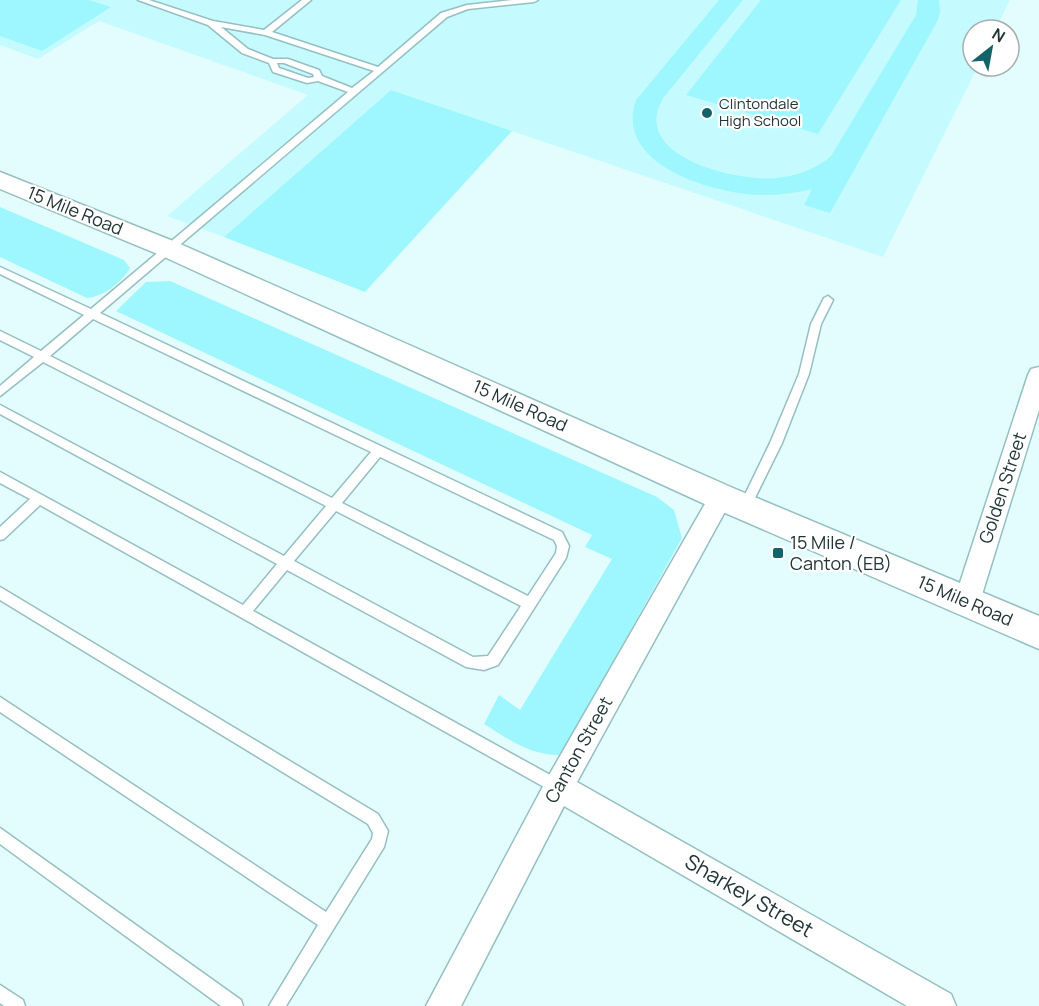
<svg xmlns="http://www.w3.org/2000/svg" width="1039" height="1006" font-family="Manrope,sans-serif">
<rect width="100%" height="100%" fill="#e3fdfe"/>
<path fill="#c5fbff" d="M0,0h1010l-15,30h-22v36h5l-95,191 -492,-167 -167,147 -57,-21 141,-121 -209,-74 -61,38 -38,-14z"/>
<path fill="#9ef7fe" d="M0,0h89l22,7 -69,44 -42,-15z
M719,0h24l-79,97c-37,59 72,85 112,81 20,-2 39,-8 55,-22l85,-141 2,-15h21l1,12 -2,8 -108,193 -26,-8 8,-16c-16,4 -33,6 -50,6 -48,-1 -149,-30 -126,-95z
M761,0h140l-83,134 -132,-39z
M391,90l121,41 -147,161 -141,-55z
M0,207l124,53 6,8c-8,14 -27,29 -43,30l-87,-41z
M170,281l487,216 17,13 8,28 -121,217c-30,1 -53,-16 -77,-31l15,-29 21,15 92,-151 -27,-12 7,-12 -476,-224 30,-29z"/>
<g fill="none" stroke-linecap="round" stroke-linejoin="round">
<defs>
<path id="service" d="M138,0h11l64,21 51,9 38,-30h9l-39,32 106,35 63,-54 26,-8 46,-5h25l-4,2 -66,7 -21,8 -347,296 462,219 7,14 -3,12 -68,107 -14,5 -18,-3 -179,-97 -34,41 310,171 2,5 -2,5 -5,2 -5,-2 -513,-287 -36,34 -4,1v-13l30,-28 -30,-16v-11l243,133 34,-41 -277,-150v-9l284,151 42,-50 -283,-144 -43,34v-10l34,-29 -34,-17v-9l41,20 43,-36 -84,-41v-7l91,42 257,-217 -30,-11 -11,2 -34,-11 -4,-9 -27,-10 -34,-28zM221,27l44,8 109,36 -22,17 -30,-12 -3,-6 -31,-11h-15l-25,-10zM277,63h7l29,11 1,3 -6,1 -29,-10zM93,319l278,133 -39,46 -282,-142zM380,457l174,83 3,6 -1,7 -28,43 -186,-93zM336,511l185,95 -33,50 -15,1 -179,-96z
M828,296l5,4 -12,24 -12,50 -27,69 -33,67h-8l-2,-3 31,-64 29,-69 12,-50 13,-26z
M0,587l378,227 10,17 -4,16 -98,159h-17l49,-81 -318,-213v-15l326,215 46,-73 1,-6 -5,-9 -368,-224z
M0,828l241,172 2,6h-22l-221,-162z
M0,985l23,15 2,6h-21l-4,-3z"/>
<path id="minor" d="M1039,367v43l-59,191 -4,8 -9,3 -9,-3 -4,-8 74,-226 3,-6z
M721,487l8,3 4,7 -156,285 374,212 5,12h-49l-343,-200 -103,200h-35l122,-229 165,-287z"/>
<path id="secondary" d="M0,172l178,71 555,245 306,128v33l-330,-143 -549,-251 -160,-66z"/>
</defs>
<use href="#service" stroke="#95bfc1" stroke-width="3"/>
<use href="#minor" stroke="#95bfc1" stroke-width="3"/>
<use href="#secondary" stroke="#95bfc1" stroke-width="3"/>
<use href="#service" fill="#fff" fill-rule="evenodd"/>
<use href="#minor" fill="#fff" fill-rule="evenodd"/>
<use href="#secondary" fill="#fff" fill-rule="evenodd"/>
</g>
<g fill="#136368" stroke="#fff" stroke-width="2">
<circle cx="707" cy="113" r="6"/>
<rect x="772" y="547" width="12" height="12" rx="3"/>
</g>
<g text-anchor="middle" stroke-width="4.5" stroke-linejoin="round" paint-order="stroke">
<g font-size="15" fill="#233436" stroke="#fff" text-anchor="start">
<text x="719" y="109">Clintondale<tspan x="719" dy="17">High School</tspan></text>
</g>
<g font-size="18" fill="#233436" stroke="#fff">
<text transform="translate(75 211) rotate(22)" y="6">15 Mile Road</text>
<text transform="translate(520 406) rotate(24)" y="6">15 Mile Road</text>
<text transform="translate(1003 488) rotate(-72)" y="6">Golden Street</text>
<text transform="translate(965 601) rotate(23)" y="6">15 Mile Road</text>
<text transform="translate(579 750) rotate(-61)" y="6">Canton Street</text>
</g>
<g font-size="18" fill="#233436" stroke="#fff" text-anchor="start">
<text x="790" y="549">15 Mile /<tspan x="790" dy="21">Canton (EB)</tspan></text>
</g>
<g font-size="21" fill="#233436" stroke="#fff">
<text transform="translate(749 896) rotate(30)" y="7">Sharkey Street</text>
</g>
</g>
<g transform="translate(991 48) rotate(31)"><circle r="28" fill="#ffffff" stroke="#a7aeaf" stroke-width="1.5"/>
<path d="M0-4.5L10 22L0 15L-10 22Z" fill="#136368"/>
<text y="-9" font-size="16" font-weight="bold" text-anchor="middle" fill="#233436">N</text>
</g>
</svg>
